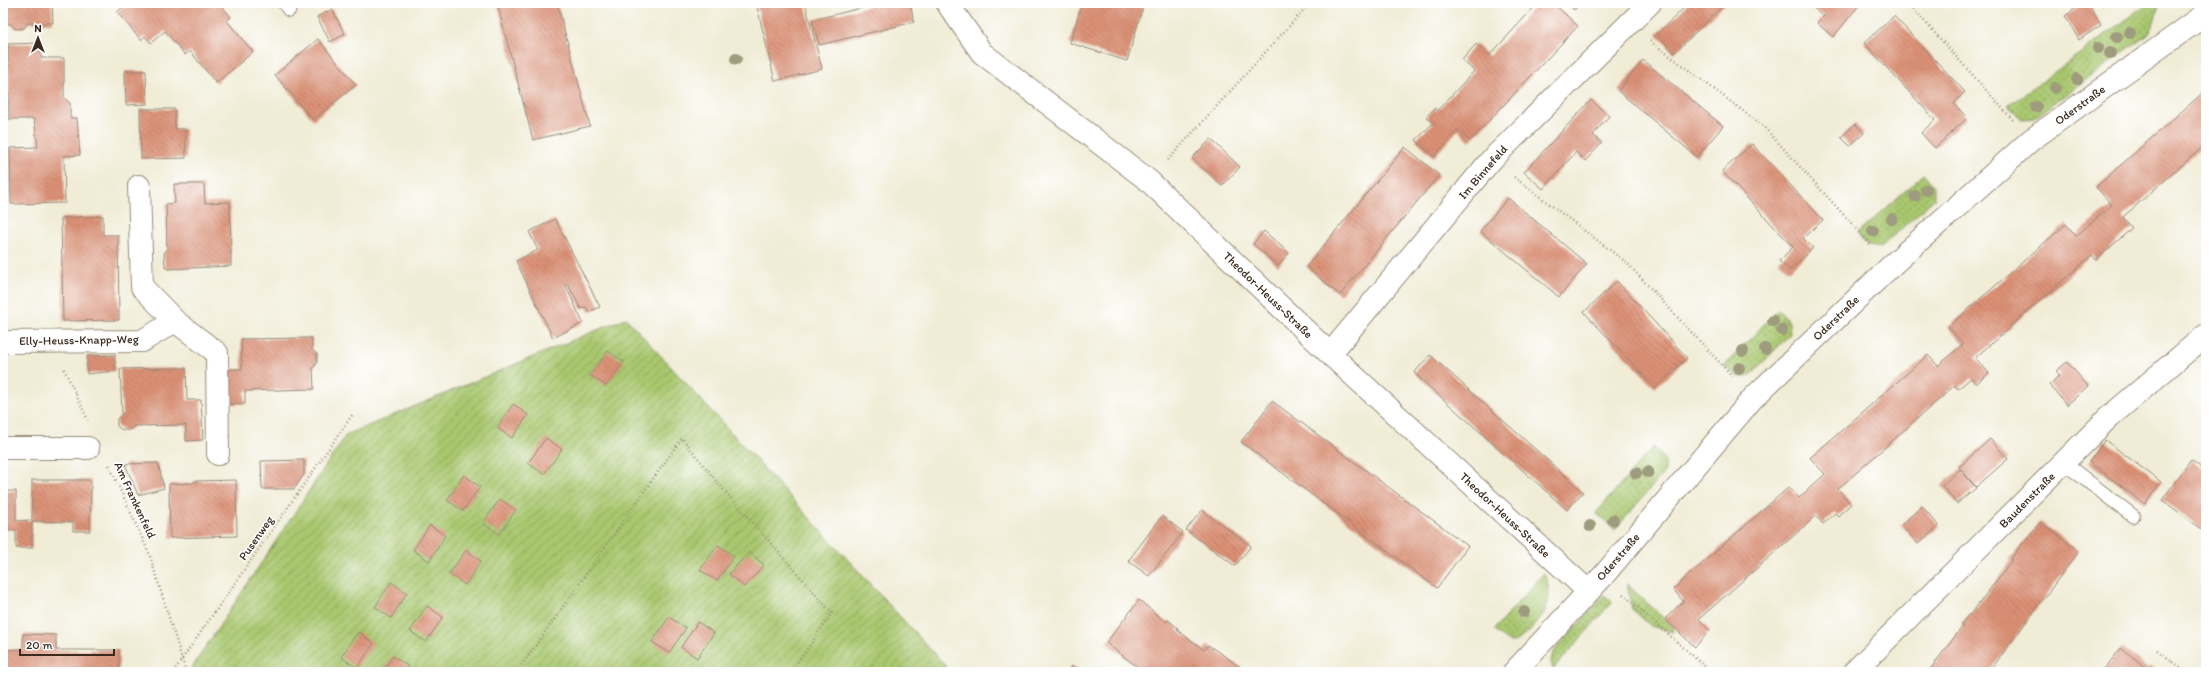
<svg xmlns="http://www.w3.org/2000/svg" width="2209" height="675" font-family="Itim,sans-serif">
<defs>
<pattern id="grass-dots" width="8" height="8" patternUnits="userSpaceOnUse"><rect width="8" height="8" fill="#a8c76e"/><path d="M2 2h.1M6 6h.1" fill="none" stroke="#8aa25a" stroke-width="1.8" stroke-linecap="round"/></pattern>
<pattern id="garden-furrows" width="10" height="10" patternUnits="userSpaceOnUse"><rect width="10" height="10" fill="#a8c76e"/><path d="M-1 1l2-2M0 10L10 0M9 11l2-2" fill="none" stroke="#8aa25a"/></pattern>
<pattern id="building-back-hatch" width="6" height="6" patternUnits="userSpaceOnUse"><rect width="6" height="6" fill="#dc9176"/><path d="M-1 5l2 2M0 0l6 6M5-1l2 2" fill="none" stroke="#b47760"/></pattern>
</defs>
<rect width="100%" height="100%" fill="#fff"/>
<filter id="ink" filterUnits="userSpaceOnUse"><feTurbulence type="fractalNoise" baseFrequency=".025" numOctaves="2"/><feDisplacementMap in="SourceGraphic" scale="8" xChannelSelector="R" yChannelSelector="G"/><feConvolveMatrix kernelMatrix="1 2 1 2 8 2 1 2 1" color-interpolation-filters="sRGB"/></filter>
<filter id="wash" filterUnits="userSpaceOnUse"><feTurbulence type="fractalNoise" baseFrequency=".012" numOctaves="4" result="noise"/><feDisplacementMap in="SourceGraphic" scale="16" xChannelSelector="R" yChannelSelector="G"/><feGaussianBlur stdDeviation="0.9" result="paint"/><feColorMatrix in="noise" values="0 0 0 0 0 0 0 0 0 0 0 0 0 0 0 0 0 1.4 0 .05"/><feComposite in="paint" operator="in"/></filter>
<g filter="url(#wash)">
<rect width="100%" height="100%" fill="#f0ecd6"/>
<path fill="url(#grass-dots)" stroke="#727846" d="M2149,3h10v2l-5,17 -6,12 -114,84 -12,1 -14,-13z
M1924,174l10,12v13l-52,47c-13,4 -17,-4 -25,-12z
M1779,309l10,13 1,12 -40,42c-12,4 -17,-2 -26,-10z
M1653,447c8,8 14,12 12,24l-50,59 -19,-17z
M1544,573c4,10 7,23 3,33 -3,10 -25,36 -35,36 -7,0 -13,-8 -18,-12z
M1627,584l46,43v5l-22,-6 -19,-17z
M1604,595l8,7 -59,68 -2,-9 2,-8z"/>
<path fill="url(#garden-furrows)" stroke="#727846" d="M626,318l325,354h-762l157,-237z"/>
<g id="blocks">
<path fill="url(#building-back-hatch)" d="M3,3h49l1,20h-25l-4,5 -8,1 -5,-5h-8z
M128,3h91l12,14 -4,4 26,31 -37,31 -26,-32 -5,4 -20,-24 -14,12 -6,-7 -4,4 -24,-28z
M497,3h60l33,123 -57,14z
M756,3h49l17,66 -47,12z
M882,3h28l4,19 -95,23 -7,-25z
M1082,3h62l-17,58 -57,-18z
M1538,3h15l25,23 -108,115 -12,-11 -24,27 -18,-17 17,-17 -7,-6 9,-9 2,3 37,-40 -12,-11 14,-16 13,12z
M1567,3h14l-7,7z
M1689,3h37l-52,50 -17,-19z
M1807,3h54l-28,34 -16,-14 7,-7z
M2083,3h5l13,22 -22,15 -14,-24z
M332,9l13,25 -15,8 -13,-25z
M1894,16l71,76 -11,11 13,15 -32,30 -14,-15 14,-13 -71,-77z
M318,39l38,46 -43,35 -38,-45z
M40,43l1,15h23v40l6,5v15h7l3,37 -16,1 1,47 -54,1 -1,-56 28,-1 -4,-28h-25l-1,-75z
M1643,60l80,66 -26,31 -79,-66z
M125,71h21l1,33 -21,1z
M2206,90v54l-83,73 9,11 -36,32 -4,-5 -117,103 14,15 -13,11 -5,-6 -13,11 -3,-4 -117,104 13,15 -13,12 -3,-3 -12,11 -7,-8 -117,103 11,12 -15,16 -30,-28 18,-18 -10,-12 116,-102 10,11 26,-24 -15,-16 118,-103 10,11 25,-22 -15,-17 118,-103 10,12 36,-31 -16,-18z
M1591,100l18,16 -16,19 9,8 -17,18 -9,-9 -33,37 -19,-17z
M140,109h35v20h10l1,29 -45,1z
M1855,124l9,9 -14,13 -9,-9z
M1211,139l29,28 -18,19 -30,-28z
M1752,144l71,76 -20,18 10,10 -24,23 -10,-10 14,-14 -71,-76z
M1405,147l34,28 -99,120 -34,-28z
M174,184h30l1,19 25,-1 1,64 -64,3 -2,-2 -1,-14 3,-3 -1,-46 9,-1z
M1508,198l79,66 -28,33 -79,-66z
M103,216v19h15l1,85 -56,1 -2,-103z
M555,219l45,88 -11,5 -3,-5 -5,2 -14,-26 -2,1 18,39 -30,15 -37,-77 22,-11 -9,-18z
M1264,231l25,22 -11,13 -25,-22z
M1617,281l70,77 -32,30 -71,-76z
M312,338v12l5,4v9l-4,5 1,21 -69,2v13h-16l-2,-35h15l-1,-30z
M608,351l16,11 -18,24 -16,-11z
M115,355v16l-28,3v-18z
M1430,355l153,137 -16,18 -153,-137z
M2067,362l21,24 -21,19 -18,-20 11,-10 -4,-4z
M186,368l1,32h14l2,40 -17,1v-16l-52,1 -5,4h-7l-5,-4v-7l5,-4 -2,-46z
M1272,401l196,145 -31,42 -196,-146z
M513,404l15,11 -16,23 -15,-10z
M546,438l16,11 -18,25 -16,-11z
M1990,439l18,20 -32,28 -17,-20z
M2105,440l56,42 -16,22 -56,-42z
M304,460v14l-10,15h-32l-1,-28z
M2191,460l15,11v61l-44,-32z
M158,463l6,25 -26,7 -13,-31z
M1960,469l16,19 -19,16 -15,-18z
M464,475l16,12 -17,24 -16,-11z
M32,480h59l-1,51h-17v-9l-41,-1v27h-16v-18h-13v-39h13v30l16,-1z
M236,480l1,56 -67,2 -1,-54 24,-1 2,-2z
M500,499l16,11 -17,24 -16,-11z
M1922,506l17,20 -21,18 -17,-19z
M1202,510l49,36 -16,20 -49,-36z
M1162,516l21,16 -34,44 -21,-15z
M2040,522l39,29 -90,121h-61l35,-46 -2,-2 8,-10 1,1 42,-55 -2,-1z
M430,525l15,11 -16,25 -16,-11z
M718,545l16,11 -17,25 -17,-11z
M466,550l15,11 -16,24 -16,-11z
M749,552l15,13 -20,22 -15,-13z
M391,582l16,11 -16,25 -16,-11z
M1139,600l27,22 2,-2 10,8 -1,2 27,20 4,-5 40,27h-104l-38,-29z
M427,606l16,11 -17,25 -16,-11z
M669,617l17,11 -17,25 -17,-11z
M698,622l16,11 -17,25 -16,-11z
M358,632l16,11 -17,25 -16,-11z
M23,634l33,1v15h63v22h-116v-22l20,-1z
M2121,648l27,21 2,-3 8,6h-56z
M393,656l16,11 -4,5h-23z
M1072,666l8,6h-12z
M1642,668l5,4h-8z"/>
</g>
</g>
<g filter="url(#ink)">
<use href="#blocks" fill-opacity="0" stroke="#968b7a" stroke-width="1"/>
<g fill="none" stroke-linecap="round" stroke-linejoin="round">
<defs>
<path id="lane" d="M284,3l5,7
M2064,463l69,53"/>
<path id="street" d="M947,3l35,50 167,128 181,173 258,237
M139,186l3,101 33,34
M3,342l139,-1 33,-20 42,32 1,101
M1330,354l161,-194 159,-157
M3,448h85
M1514,672l89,-96 150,-178 138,-132 140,-126 175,-126
M1854,672l253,-253 99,-84"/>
</defs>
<use href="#lane" stroke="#968b7a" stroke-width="15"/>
<use href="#street" stroke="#968b7a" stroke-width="24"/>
<path stroke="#968b7a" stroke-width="2.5" stroke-dasharray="1 3" stroke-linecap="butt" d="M1908,3l105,117
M1650,41l113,85 109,120
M1168,160l142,-157
M1514,177l113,86 107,115
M64,369l24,51
M109,465l40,88 37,119
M1623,594l88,78
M2157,650l30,22
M173,672l180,-258
M517,672l165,-234 36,45 114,130 -41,59"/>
<use href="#lane" stroke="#fff" stroke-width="13"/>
<use href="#street" stroke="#fff" stroke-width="22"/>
</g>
<g fill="#9f9b7e">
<circle cx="2130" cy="33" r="6"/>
<circle cx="2117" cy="37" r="6"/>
<circle cx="2098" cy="48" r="6"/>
<circle cx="2110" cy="53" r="6"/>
<circle cx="736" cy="59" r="6"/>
<circle cx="2077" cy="79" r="6"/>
<circle cx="2055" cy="88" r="6"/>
<circle cx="2036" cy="107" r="6"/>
<circle cx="1926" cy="190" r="6"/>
<circle cx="1915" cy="196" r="6"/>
<circle cx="1892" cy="219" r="6"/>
<circle cx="1873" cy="231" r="6"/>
<circle cx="1773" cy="321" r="6"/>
<circle cx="1782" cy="330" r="6"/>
<circle cx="1765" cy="349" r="6"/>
<circle cx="1743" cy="351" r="6"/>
<circle cx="1739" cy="368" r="6"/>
<circle cx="1648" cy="472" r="6"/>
<circle cx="1636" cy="473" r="6"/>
<circle cx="1613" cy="520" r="6"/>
<circle cx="1590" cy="526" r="6"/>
<circle cx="1524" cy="612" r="6"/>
</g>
</g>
<g text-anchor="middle" stroke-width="3" stroke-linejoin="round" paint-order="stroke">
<g font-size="12" fill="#3b2a1e" stroke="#fff">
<text transform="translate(2080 105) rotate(-36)" y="4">Oderstraße</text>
<text transform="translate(1483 172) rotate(-49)" y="4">Im Binnefeld</text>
<text transform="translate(1268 295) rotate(44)" y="4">Theodor-Heuss-Straße</text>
<text transform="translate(1836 318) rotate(-44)" y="4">Oderstraße</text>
<text transform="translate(79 340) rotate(-1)" y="4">Elly-Heuss-Knapp-Weg</text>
<text transform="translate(135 500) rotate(65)" y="4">Am Frankenfeld</text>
<text transform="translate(2027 500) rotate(-45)" y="4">Baudenstraße</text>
<text transform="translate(1505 515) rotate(43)" y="4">Theodor-Heuss-Straße</text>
<text transform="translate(256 538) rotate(-55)" y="4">Pusenweg</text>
<text transform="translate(1618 557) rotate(-49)" y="4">Oderstraße</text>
</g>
</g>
<rect width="2209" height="675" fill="none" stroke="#fff" stroke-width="16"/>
<g transform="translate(38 38)" stroke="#ffffff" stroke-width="3" paint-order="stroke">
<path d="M0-3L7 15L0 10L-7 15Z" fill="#3b2a1e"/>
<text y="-6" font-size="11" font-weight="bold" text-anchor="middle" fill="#3b2a1e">N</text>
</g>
<path d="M20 649v6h94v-6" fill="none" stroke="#3b2a1e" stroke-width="2"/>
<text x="26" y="649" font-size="12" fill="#3b2a1e" stroke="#ffffff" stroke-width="3" paint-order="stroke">20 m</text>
</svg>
